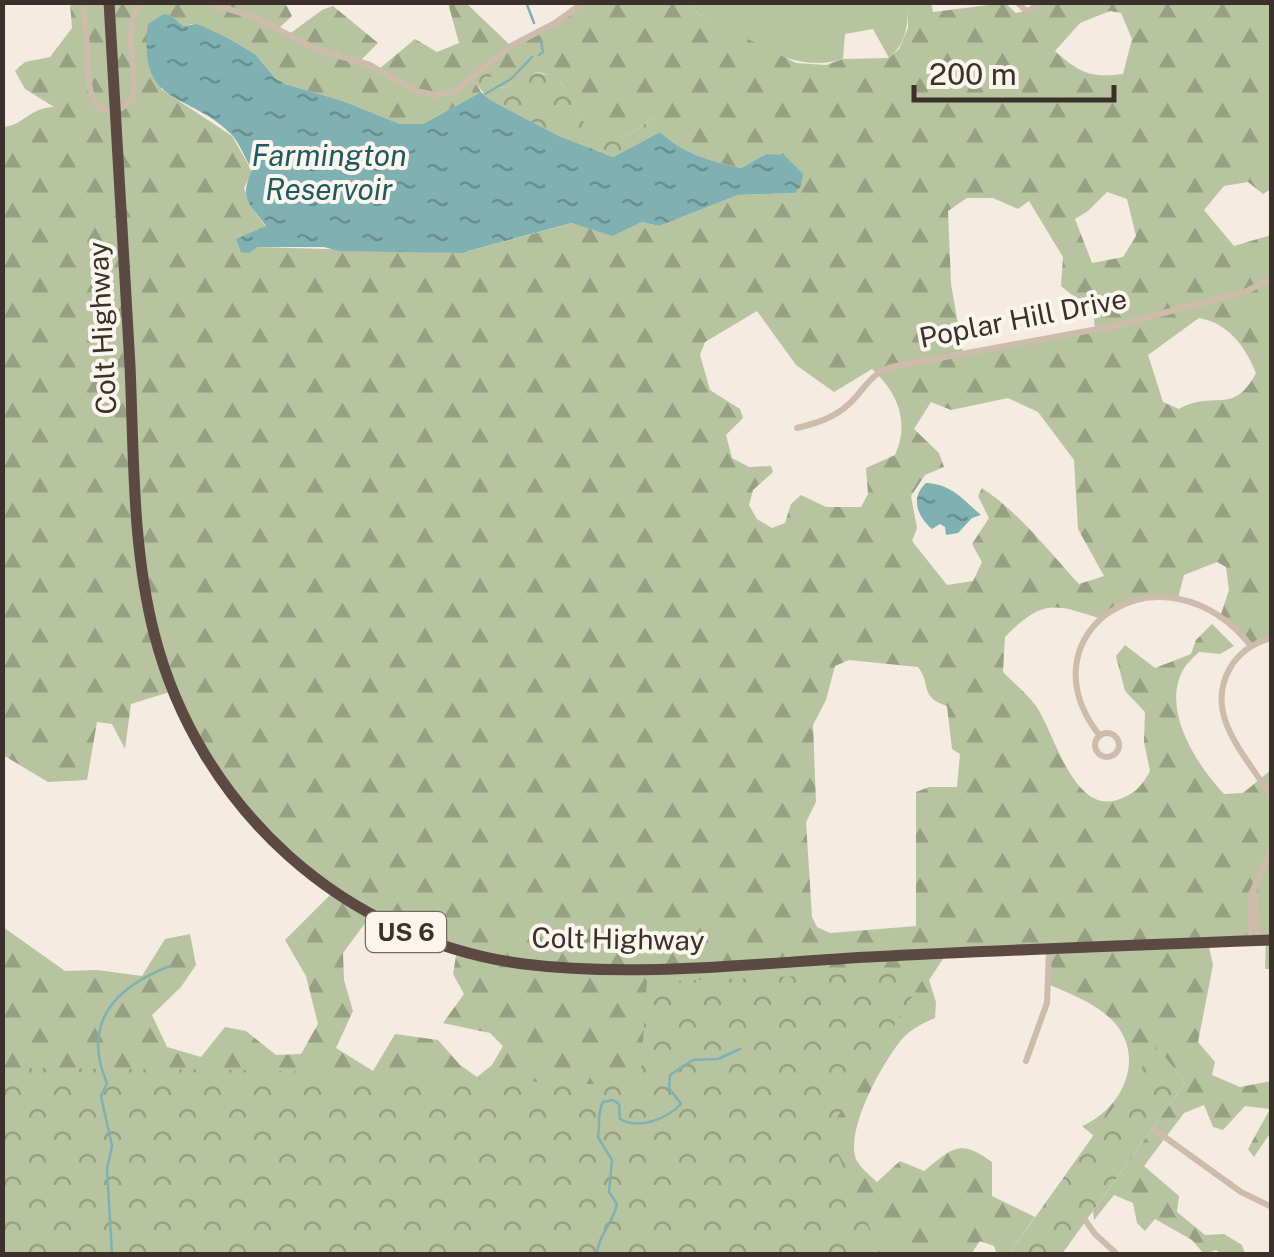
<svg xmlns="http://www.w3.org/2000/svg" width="1274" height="1257" font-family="'Public Sans',sans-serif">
<defs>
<pattern id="forest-firs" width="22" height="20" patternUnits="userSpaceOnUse" patternTransform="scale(2.5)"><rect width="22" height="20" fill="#b8c4a0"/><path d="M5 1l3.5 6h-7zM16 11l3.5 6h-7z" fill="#97a083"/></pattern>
<pattern id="park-crowns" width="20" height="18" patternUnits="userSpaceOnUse" patternTransform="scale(2.5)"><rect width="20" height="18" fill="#b8c4a0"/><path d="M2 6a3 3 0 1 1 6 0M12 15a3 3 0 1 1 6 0" fill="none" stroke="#97a083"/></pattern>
<pattern id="water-ripples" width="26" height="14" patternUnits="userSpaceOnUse" patternTransform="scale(2.5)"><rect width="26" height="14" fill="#7fb0b2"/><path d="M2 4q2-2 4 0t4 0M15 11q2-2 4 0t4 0" fill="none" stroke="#699091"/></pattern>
</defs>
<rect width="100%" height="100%" fill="#f4ebe1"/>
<path fill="#b8c4a0" d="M691,3h217c0,22 -1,39 -19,55l-16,-29 -28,5 -2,25c-50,17 -101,-23 -145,-45z"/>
<path fill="url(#forest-firs)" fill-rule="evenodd" d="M205,2l16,4 5,-3h59l7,13 -14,13 10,6 34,-25 11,-4 45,37 -18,18 19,8 36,-30 22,13 22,-9 -11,-40h18l45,43 73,-43h107l7,11 98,49 30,2 17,-6 46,-1 10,-9 9,-21v-25h23l2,9 72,-9 11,10 15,-3 8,-8 232,1v186l-8,5 -15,-12 -24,4 -20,24 30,36 37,-11v403l-20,8 -30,-32 8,-24 -3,-23 -9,-5 -33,13 -6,23 -39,1 -38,20c-47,-16 -59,-20 -96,18l-2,35c11,11 24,22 33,34 18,25 37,108 81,94 18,-6 24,-13 33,-29l-6,-29 1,-30 -20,-21 -9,-35 9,-11 30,23 36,-14 5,-14 16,-16 22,22 -14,8 -21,-2c-5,5 -13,12 -16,18 -22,41 14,95 41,124l19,-1 28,-23v199h-6l1,-29 -58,2 5,23 -15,77 17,20 -3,13 28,12 31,-6v51l-17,25 -6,-8 22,-40 -25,-3 -22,24 -10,-3 -9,-22 -20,8 -40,53 35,30 -2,16 28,23 19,-1 18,11 3,9h-23l-6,-4 -12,4 -12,-14 -37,-21 -10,12 -8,-8 -4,-20 -19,-8 -20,25 -1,-9 92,-128 -28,-36 -63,89 -12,-10c41,-17 66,-71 29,-107 -17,-16 -40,-25 -61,-34l-1,-36 -102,4 -18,27 7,22 -1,16c-12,5 -24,11 -33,21 -19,23 -57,90 -46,120 4,9 15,17 21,23l23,-21 24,10c29,-23 35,-33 68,-9v34l43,21 -26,37h-12l-3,-8 -14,-5 -9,13h-968v-327l62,44 32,-1 45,6 23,-37 25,-5 6,31 -15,22 -29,28 15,32 34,10 24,-30 21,4 30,24 25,-1 17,-30 -12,-48 -21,-36 48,-48 -103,-98 -57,-103 -42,13 -6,45 -13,-25 -15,-2 -10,58 -39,2 -45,-27v-628c22,-2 25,-19 51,-20l-29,-18 -10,-18 10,-9 25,-5 22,-29 -2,-25zM1110,11l11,2 11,26 -9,35c-33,4 -43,-1 -68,-23l25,-28zM172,16l11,10 9,-2 36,14 27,16 20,24 10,6 58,17 57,23h23l58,-32 -8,-14 17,4 5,6 13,-1 6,-11c22,-8 42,-4 55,17 5,6 4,16 8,23 6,10 23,18 32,25l19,-6 26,-17 5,4 1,10c24,22 50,29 81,36l25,-14 28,39 -56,2 -79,31 -17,-4 -30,13 -39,-12 -112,30 -204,-6 9,-20 -14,-19 -8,-20 8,-17 -20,-35 -71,-47zM1107,192l20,7 9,37 -13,21 -31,6 -17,-44 13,-8zM967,198h26l25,11 11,-8 34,56 -2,29 32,26 2,17 -132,23 -12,-68 -3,-73zM757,311l39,54 38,27 38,-23c26,24 38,53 23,86l-29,13 2,26 -7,13h-35l-25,-12 -10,9 -6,19 -13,5 -15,-9 -8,-14 4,-15 20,-18 -2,-6 -22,1 -17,-9 -6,-23 17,-17 -3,-9 -30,-19 -10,-35 5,-13zM1199,318c29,5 46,28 57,55 -23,44 -42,16 -77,36l-16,-7 -15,-47zM1008,398l30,14 36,48 4,69 26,47 -25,8c-31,-33 -58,-70 -97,-96l-4,8 11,22 -17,26 10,18 -9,19 -26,4 -35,-44 5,-13 -6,-32 14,-21 19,-8 -5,-14 -25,-24 17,-27 20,8zM849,660l69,7c14,18 1,30 29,39l5,43 8,5 -3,33h-28l-13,5v134l-86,7 -13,-6 -5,-10 -6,-95 10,-20 -3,-77 13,-25 9,-34zM371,915l86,35 -4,24 11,20 -21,29 47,10 13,13 -11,19 -15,12 -17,-12 -22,-25 -43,-6 -22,37 -37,-23 17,-37 -9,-31 -1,-27z"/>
<path fill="url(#park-crowns)" d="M494,59l-4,23 5,6 13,-1 6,-11 14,-5 26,5 17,18 7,24 31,22 19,-5 26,-17 6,4v10l-47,25 -54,-21 -70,-36 -17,-22z
M928,971l-100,161 53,122h-878v-186l255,2 382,16 7,-104z
M1157,1046l28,37 -123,171h-53z"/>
<path fill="url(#water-ripples)" d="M164,14l8,2 11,10 14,-2 31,14 27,16 20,24 10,6 58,17 57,23h23l58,-32 9,8 69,36 54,21 47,-25c24,22 50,29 81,36l25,-14 18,1 19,19 -2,12 -6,7 -57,2 -79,31 -17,-4 -30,14 -40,-13 -111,30 -122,-2 -15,-4h-67l-8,6 -8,-1 -5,-13 30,-13c-17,-23 -27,-27 -14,-56 -6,-10 -12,-26 -20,-35 -42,-44 -95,-26 -84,-111z
M926,483c27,1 39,19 55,32l-9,3 -14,15 -12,2 -1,-8 -5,-3 -8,5c-15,-13 -22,-31 -6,-46z"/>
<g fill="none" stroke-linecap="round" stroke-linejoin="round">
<path stroke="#7fb0b2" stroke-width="2.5" d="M526,2l8,21
M539,55l4,-3 -2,-11
M485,94l26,-15 21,-22
M112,1254l-5,-85 5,-23 -11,-50 6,-13c-26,-60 8,-96 63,-117
M597,1254c1,-19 16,-30 20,-50l-8,-12 3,-32 -14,-23c2,-11 -1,-25 5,-35l10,-2 6,4 1,15c18,11 47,0 61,-15l-12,-16 1,-13 23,-15 25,-1 22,-10"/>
<path stroke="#cdbbac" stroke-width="6" d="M81,2c10,23 1,93 17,104 7,5 16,3 24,2l11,-11c5,-30 -13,-70 9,-95
M205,2l47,14 64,33 54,16 46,26 20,4 19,-4 56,-45 44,-23 29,-21
M1017,2l9,9 6,-2 4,-7
M797,428c20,-5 37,-10 52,-24 15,-14 21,-30 42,-37l223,-41 133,-35 25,-13
M1272,638c-19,5 -34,15 -43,32 -26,48 22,90 43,129
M1095 745a12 12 0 1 1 24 0a12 12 0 1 1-24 0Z
M1100,736c-82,-104 63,-200 151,-90
M1254,891l4,48
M1250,939l1,-45 21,-46
M1026,1061l21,-58 2,-54
M1155,1130l86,62 31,15
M1085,1220l10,14 22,20"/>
<path stroke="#5c4a42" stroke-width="11" d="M109,2c7,122 15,243 21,364 4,89 2,181 24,267 45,176 190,307 370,331 109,14 235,-1 345,-7 134,-7 268,-12 403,-17"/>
</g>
<g text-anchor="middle" stroke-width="8" stroke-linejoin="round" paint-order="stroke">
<rect fill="#fbf5ee" stroke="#756b66" stroke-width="2.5" x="366" y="912" width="80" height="40" rx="8"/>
<g font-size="25" font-weight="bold" fill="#3b302b">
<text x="406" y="941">US 6</text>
</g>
<g font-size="28" fill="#3b302b" stroke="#fbf5ee">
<text transform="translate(1023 318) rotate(-11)" y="10">Poplar Hill Drive</text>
<text transform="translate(102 328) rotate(-93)" y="10">Colt Highway</text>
<text transform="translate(618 939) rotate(1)" y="10">Colt Highway</text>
</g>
<g font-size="30" font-style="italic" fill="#1f5a5e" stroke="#fbf5ee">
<text x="329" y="166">Farmington<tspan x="329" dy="34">Reservoir</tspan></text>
</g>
</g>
<rect width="1274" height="1257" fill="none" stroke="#3b302b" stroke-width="10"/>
<path d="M914 85v15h200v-15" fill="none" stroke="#3b302b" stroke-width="5"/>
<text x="929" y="85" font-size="30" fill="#3b302b" stroke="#fbf5ee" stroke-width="8" paint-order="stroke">200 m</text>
</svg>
